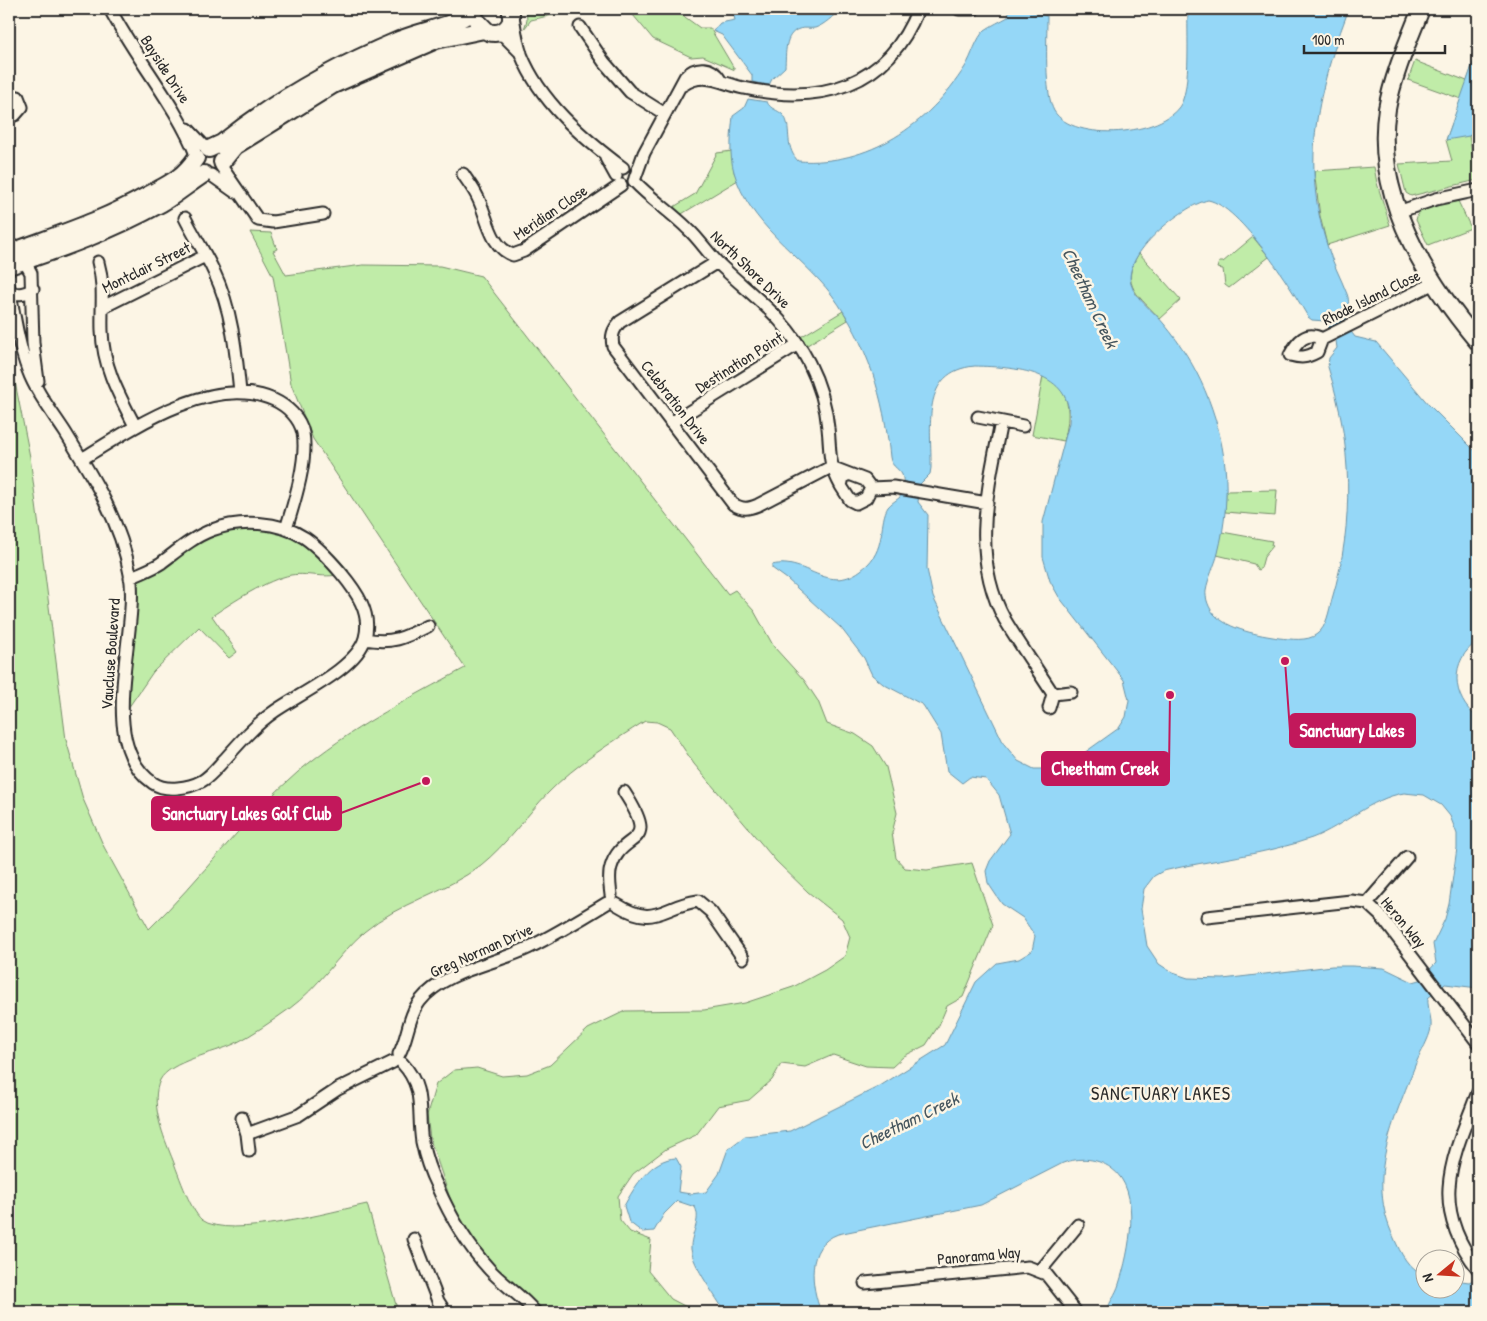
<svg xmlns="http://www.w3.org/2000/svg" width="1487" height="1321" font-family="'Patrick Hand',sans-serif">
<rect width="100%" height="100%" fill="#fcf5e5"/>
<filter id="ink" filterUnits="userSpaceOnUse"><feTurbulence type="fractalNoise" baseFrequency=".02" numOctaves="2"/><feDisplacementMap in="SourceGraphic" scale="10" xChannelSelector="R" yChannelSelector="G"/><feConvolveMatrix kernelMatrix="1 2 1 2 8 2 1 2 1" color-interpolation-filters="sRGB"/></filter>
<g filter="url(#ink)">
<path fill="#c0eca8" stroke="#768c6a" d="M526,9h52l-47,11 -7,9 3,-9z
M628,9h46l26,19h10l25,42 -32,-14 -12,1 -38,-18z
M1478,49v85l-9,2 8,44 -66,16 -5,-3 -7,-29 53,-3 -6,-21 15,-41 -53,-19 7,-19 52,20z
M732,151l2,21 4,8 -58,35 -8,-7 23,-14 22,-41z
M1374,167l3,16 13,42 -63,20 -7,-29 -6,-45z
M1457,199l14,29 -43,17 -12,-25 3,-10z
M250,232l21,1 6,16 -4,2 13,24 77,-10 77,1 41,10 247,318 7,-4 19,21 20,36 30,33 14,21 9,23 28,10 18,12 13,21 11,46 -5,20 4,25 9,10 22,2 45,-7 21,62 -30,72 -16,9 -8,19 -13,20 -22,11 -12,11 -26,-1 -33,-11 -28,12 -24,-3 -9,16 -23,20 -31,6 -22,29 -30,14 -33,25 -15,22 2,24 10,12 21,8 -3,31 23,28 25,13h-146l-27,-15 -25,-25 -22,-26 -22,-36 -24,-71 -3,-24 9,-31 18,-14 23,-2 25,8 25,-2 23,-9 38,-36 37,-18 79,-1 41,-7 48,-16 32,-17 20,-14 5,-19 -8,-18 -34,-27 -32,-31 -82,-97 -24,-36 -13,-6 -12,-1c-34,22 -69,43 -97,72 -22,23 -42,52 -67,72 -36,28 -82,37 -117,67 -27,24 -45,55 -75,77 -17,12 -35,25 -55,35 -19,9 -64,17 -74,36 -10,22 2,52 10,73 7,16 19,56 32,67 27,20 132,-9 165,-16l31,108h-389v-960l21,105 36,283 17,59 21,48 45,82c52,-50 94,-110 149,-157 51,-43 110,-73 167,-104l-152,-229 -22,-55 -18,-108z
M1253,237l16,20 -40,31 -4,-3 -2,-16 -6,-1 2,-6h4z
M1139,253l42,47 -21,19c-20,-23 -42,-33 -21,-66z
M843,311l5,9 -44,27 -5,-9z
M1043,376c29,12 28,39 21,65l-32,-6z
M1277,490l-2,26 -50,-4 1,-21z
M251,517c11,1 25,2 36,5 24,8 46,30 62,49 -19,10 -39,1 -58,4 -23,4 -60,28 -79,41l25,36 -8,6 -30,-31 -46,45 -29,42 6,-144 27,-9 55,-36z
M1222,532l50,9 -1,4 2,1 -9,11 -3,11 -3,2 -4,-6 -37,-9z"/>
<path fill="#95d7f7" stroke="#6b92a5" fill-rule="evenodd" d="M732,9h108c-6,7 -16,16 -25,19 -5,1 -11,-1 -16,1 -15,5 -13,25 -14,38l-13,12 -3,6 -17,-3v-7l-30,-40 -9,-4 7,-8 15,-3z
M1010,9h20l2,3 15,4c0,23 -3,77 7,95 20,32 109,25 127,-7 10,-19 6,-72 7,-95h161c-31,80 -49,151 -22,236 5,17 14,33 20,49 6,15 -9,22 8,43l21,5 53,63 49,49v187c-29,19 -27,57 0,77v270l-33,-4 -17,14c-1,9 4,19 3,30 -2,11 -10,24 -15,35 -22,57 -51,115 -22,175 7,16 14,30 30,38v12h30l1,-8 14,2 9,-4v34h-371c2,-10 9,-18 12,-28 10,-31 24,-94 -8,-116 -14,-10 -31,-11 -48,-5l-82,42 -143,29c-33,12 -27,52 -17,78h-96c-9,-15 -32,-46 -34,-63 -1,-15 11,-28 4,-42l-18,-6 -13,13 -10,17 -12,1 -13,-10 -5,-16c11,-20 27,-47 52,-48l5,9 -3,25 13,2 15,-2 13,-18 9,-25 17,-13 45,-5 90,-45 65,-41 31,-63 21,-19 22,-4 13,-8 3,-15 -12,-18 -21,-14 -14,-21 -2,-12 4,-10 20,-27 -11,-39 -13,-16 -16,-2 -8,6 -15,-12 -6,-37 -18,-29 -40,-21 -11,-9 -8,-17 -23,-30 -54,-49 -15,-11v-3c36,-9 58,36 96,-1 18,-18 11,-43 20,-57 3,-4 9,-7 12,-10 1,-6 4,-13 3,-19 -1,-9 -12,-10 -13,-21 -6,-59 -22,-113 -58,-162 -32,-41 -83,-70 -98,-123 -5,-17 -3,-38 -1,-56l11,-8 4,-9 19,3c4,8 10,7 16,13 10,11 0,30 15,46 71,5 130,-36 167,-94 7,-11 11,-29 20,-37 7,-5 16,-9 23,-13zM1208,200c32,6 84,89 100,117l4,3 13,1 11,20 1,7 -8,10 -1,9c24,76 27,155 4,232 -3,11 -5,28 -15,35 -9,8 -27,5 -38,4 -20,-3 -50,-8 -65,-24 -5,-6 -9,-15 -8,-24 2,-12 9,-25 12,-37 7,-28 10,-58 7,-87 -6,-52 -27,-102 -61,-142 -10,-13 -29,-25 -33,-40 -9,-30 51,-78 77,-84zM975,366c38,1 99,4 94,57l-26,99v35l7,24 9,16 65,83 5,20 -3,17 -7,11 -42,30 -25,11h-18l-16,-8 -14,-17 -71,-147 -6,-28 1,-54 -10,-13 2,-18 10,-10 1,-6c1,-40 -12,-97 44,-102zM1404,793l20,2 17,10 9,11 7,18v14l-8,56 -4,15 -12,25 3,19 -16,17 -7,2 -29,-14 -32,-2h-20l-109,13 -35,-1 -15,-5 -14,-9 -12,-18 -6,-37 3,-20 10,-13 9,-5c47,-11 105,-17 149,-33 32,-12 59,-40 92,-45z
M1478,49v79l-9,8 -23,4z"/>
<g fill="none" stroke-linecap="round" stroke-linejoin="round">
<defs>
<path id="street" d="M110,9c26,50 66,95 87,148
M959,9h15
M513,16c2,13 4,27 8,38 19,48 62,84 102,114
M580,27l24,35 26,30 35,22
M493,33l11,3 17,17
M683,85c21,-15 39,-1 61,3 76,17 144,-1 174,-79
M9,96l9,1 4,10 -7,8 -6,2
M188,129l19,20
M606,158l10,18
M221,166l37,54 15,2 50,-8
M463,174c5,8 11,15 15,24 10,20 12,49 35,57l11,-4 97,-66
M211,175l24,17
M635,178l9,-25 41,-76c11,-12 27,-11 35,3
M634,181c17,18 37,31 54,48 11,10 19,23 30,34 35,34 67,53 91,100 10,20 17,42 19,65 3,26 -1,32 13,58
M1398,212l38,-13 42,-9
M185,218c9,18 21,36 29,54 18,37 22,80 26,120
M21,255l10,18 2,70 5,38
M98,262c7,24 3,45 4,69 1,36 17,64 33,95
M717,262l-97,60c-7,8 -9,14 -7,24l120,158c10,6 15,5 25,1l73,-38
M9,287c5,27 9,57 19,83 8,22 24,42 37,62 28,45 56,90 65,142 10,59 -36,168 23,209 13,9 36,5 49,-2 9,-5 17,-16 24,-23 15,-17 30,-34 49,-47 24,-17 82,-43 90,-73 7,-25 -9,-47 -24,-65 -11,-13 -23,-26 -36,-35 -26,-17 -65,-19 -93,-8 -19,7 -35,21 -51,33 -9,6 -21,10 -31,15
M10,292c9,3 15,2 23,-3
M103,307l102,-51
M1322,339l-5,13c-11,6 -16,6 -27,3 7,-13 16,-25 32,-16l112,-56
M978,417l45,9
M1001,422c-13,66 -31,135 4,198 15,25 32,49 48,74
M671,423l127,-79
M82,459c50,-31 131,-86 192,-59 13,6 26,18 29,33 5,27 -9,70 -17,96
M831,467l34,13 6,8 -5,10 -10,5 -6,-3 -9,-14 2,-9 4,-2
M871,488l22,-1 94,16
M365,639c27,5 39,-1 63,-13
M1049,708l4,-14 18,-2
M611,895c-1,-9 -3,-19 0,-28 11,-38 51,-17 13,-75
M1367,903l40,-46
M616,904c40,25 45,2 82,-3l13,11 32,46
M1207,917l144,-16 16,2 14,13 97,127
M399,1054c9,-16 9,-38 21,-53 25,-31 73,-36 108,-53 27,-13 53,-29 79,-45
M402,1063c24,26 15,48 20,79 3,15 8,30 15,44 13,30 31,60 53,84 14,15 32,26 45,42
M1478,1092c-26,67 -50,113 0,177
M242,1118l5,16 2,17
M247,1134l52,-19 39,-26 55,-27
M414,1239l24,62 7,11
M1041,1270l37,-45
M865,1283l163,-16 18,7 30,38"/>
<path id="secondary" d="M1421,9c-13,33 -28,66 -34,100 -14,87 38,170 91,233
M477,21l11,11c11,3 18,-1 23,-10v-13
M209,149l13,-6c52,-42 115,-77 177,-103 26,-11 55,-13 77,-31
M222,162l13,-16 98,-61 103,-45 48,-10
M9,253c50,-19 91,-31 139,-58 20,-11 35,-17 48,-37
M9,266c55,-18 102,-35 153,-63 15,-9 28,-20 42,-29"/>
</defs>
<use href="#street" stroke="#2b2b2b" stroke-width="15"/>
<use href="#secondary" stroke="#2b2b2b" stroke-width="20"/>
<use href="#street" stroke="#fcf5e5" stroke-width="11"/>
<use href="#secondary" stroke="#fcf5e5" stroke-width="16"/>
</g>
</g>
<g text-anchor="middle" stroke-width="5" stroke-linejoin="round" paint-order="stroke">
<g font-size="16" fill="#2b2b2b" stroke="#fcf5e5">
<text transform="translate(166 69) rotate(57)" y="6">Bayside Drive</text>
<text transform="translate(550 212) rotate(-34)" y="6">Meridian Close</text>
<text transform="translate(146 267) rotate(-26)" y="6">Montclair Street</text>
<text transform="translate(751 269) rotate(44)" y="6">North Shore Drive</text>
<text transform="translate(1371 297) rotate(-26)" y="6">Rhode Island Close</text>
<text transform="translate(739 362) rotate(-32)" y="6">Destination Point</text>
<text transform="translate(676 402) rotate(52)" y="6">Celebration Drive</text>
<text transform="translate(110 654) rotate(-86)" y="6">Vaucluse Boulevard</text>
<text transform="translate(1404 922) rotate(50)" y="6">Heron Way</text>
<text transform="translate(481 950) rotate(-24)" y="6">Greg Norman Drive</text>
<text transform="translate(979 1255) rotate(-5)" y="6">Panorama Way</text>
</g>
<g font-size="18" font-style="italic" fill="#46565e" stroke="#fcf5e5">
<text transform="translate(1090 298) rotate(65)" y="6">Cheetham Creek</text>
<text transform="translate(909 1121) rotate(-26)" y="6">Cheetham Creek</text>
</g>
<g font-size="18" letter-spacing="1" fill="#2b2b2b" stroke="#fcf5e5">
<text x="1161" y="1100">SANCTUARY LAKES</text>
</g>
</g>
<path fill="none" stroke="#c2185b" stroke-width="2" d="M1285 661L1290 731M1170 695L1169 769M426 781L341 813"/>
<g fill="#c2185b" stroke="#fcf5e5" stroke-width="2">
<circle cx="1285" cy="661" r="5"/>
<circle cx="1170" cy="695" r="5"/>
<circle cx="426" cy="781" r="5"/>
</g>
<g fill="#c2185b" stroke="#c2185b" stroke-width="2">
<rect x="1290" y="714" width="125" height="33" rx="5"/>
<rect x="1042" y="752" width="127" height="33" rx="5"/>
<rect x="152" y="797" width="189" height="33" rx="5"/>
</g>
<g font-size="18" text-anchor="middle" font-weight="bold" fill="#fff">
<text x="1352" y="737">Sanctuary Lakes</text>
<text x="1105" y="775">Cheetham Creek</text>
<text x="247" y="820">Sanctuary Lakes Golf Club</text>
</g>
<rect width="1487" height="1321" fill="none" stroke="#fcf5e5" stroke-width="30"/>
<rect x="15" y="15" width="1457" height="1291" fill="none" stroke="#2b2b2b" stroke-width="2" filter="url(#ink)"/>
<g transform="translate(1440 1274) rotate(252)"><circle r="24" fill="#fcf5e5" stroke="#a8a49b"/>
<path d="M0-4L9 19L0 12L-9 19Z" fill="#c8321e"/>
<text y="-8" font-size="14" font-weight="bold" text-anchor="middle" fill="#2b2b2b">N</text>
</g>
<path d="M1304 45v8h141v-8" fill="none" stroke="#2b2b2b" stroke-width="2.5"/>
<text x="1312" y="45" font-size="15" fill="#2b2b2b" stroke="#fcf5e5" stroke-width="4" paint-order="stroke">100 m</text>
</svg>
